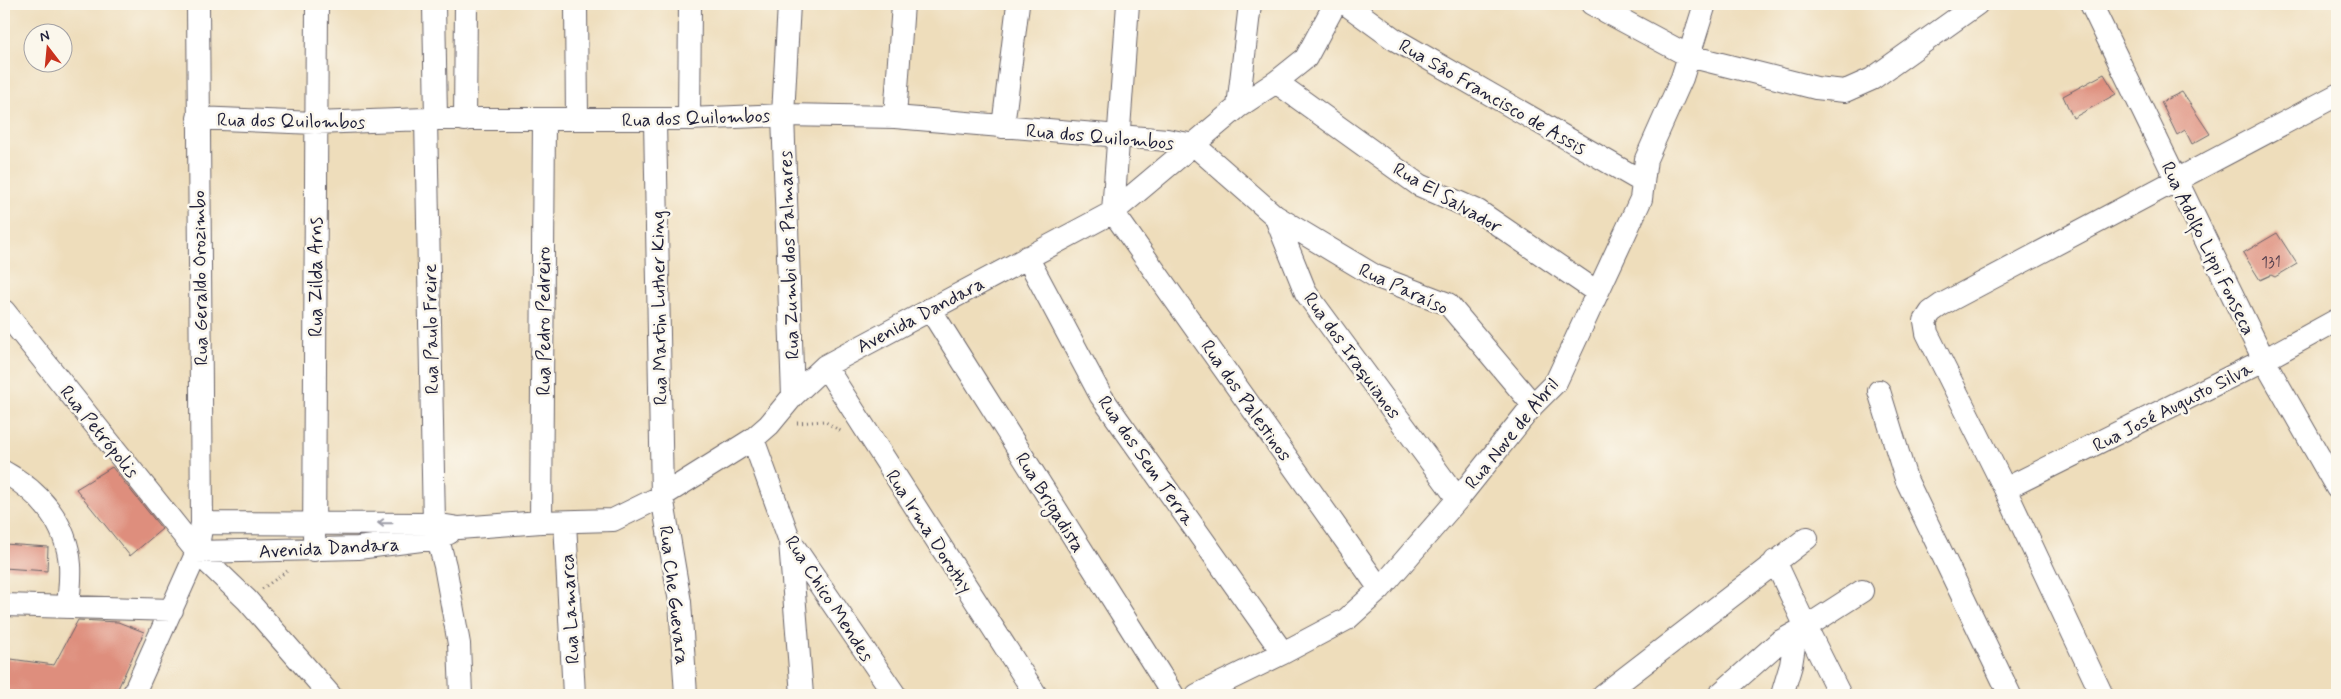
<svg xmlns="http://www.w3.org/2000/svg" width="2341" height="699" font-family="Mynerve,sans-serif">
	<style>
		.building { fill: #de8e7d }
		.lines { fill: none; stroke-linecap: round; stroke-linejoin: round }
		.minor-casing { stroke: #696368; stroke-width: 24 }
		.path { stroke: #696368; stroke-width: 3; stroke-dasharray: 1 4; stroke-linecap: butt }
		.minor { stroke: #fff; stroke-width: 22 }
		.oneway { stroke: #9c9ca7 }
		.labels { text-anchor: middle; stroke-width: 5; stroke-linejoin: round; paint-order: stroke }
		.number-label { font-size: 16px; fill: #513d4c }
		.street-label { font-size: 19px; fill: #22223b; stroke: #fbf7ec }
	</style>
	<rect width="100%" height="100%" fill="#fbf7ec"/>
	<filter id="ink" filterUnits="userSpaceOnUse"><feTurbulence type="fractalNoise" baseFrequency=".02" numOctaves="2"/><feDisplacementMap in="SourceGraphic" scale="10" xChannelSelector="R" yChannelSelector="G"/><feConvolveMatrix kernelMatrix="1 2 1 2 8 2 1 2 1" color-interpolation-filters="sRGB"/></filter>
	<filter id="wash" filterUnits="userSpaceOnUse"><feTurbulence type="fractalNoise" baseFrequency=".0096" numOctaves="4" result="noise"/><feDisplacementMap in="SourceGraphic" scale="20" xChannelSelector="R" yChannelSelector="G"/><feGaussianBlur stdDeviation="1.12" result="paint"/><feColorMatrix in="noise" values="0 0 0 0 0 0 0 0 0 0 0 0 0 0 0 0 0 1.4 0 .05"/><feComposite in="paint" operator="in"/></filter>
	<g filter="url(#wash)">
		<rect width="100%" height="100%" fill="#edb"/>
		<g id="blocks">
			<path class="building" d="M 2104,74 L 2116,94 L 2073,118 L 2063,96 Z
				M 2182,92 L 2210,134 L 2192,144 L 2185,130 L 2177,135 L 2161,102 Z
				M 2277,233 L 2297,264 L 2275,277 L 2271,275 L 2260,280 L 2243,253 Z
				M 112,467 L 162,529 L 130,556 L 76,489 Z
				M 4,544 L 48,547 L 47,571 L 4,568 Z
				M 78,620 L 118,622 L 144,632 L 115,695 L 4,695 L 4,658 L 54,665 Z"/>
		</g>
	</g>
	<g filter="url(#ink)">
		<use href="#blocks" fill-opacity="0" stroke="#696368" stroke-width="1"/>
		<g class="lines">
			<defs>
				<path id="minor" d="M 434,4 L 436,119
					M 576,4 L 577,119
					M 789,4 L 783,115 L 793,396
					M 1128,4 L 1113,212 L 1380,589
					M 1346,4 L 1394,39 L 1643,182
					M 1592,4 L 1689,56 L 1816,88 L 1845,91 L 1872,79 L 1977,4
					M 2091,4 L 2264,360 L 2337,488
					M 1276,82 L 1419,185 L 1478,211 L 1597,292
					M 1238,107 L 1250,4
					M 895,117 L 903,4
					M 198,118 L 315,123 L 426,119 L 689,119 L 783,115 L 895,117 L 1167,140 L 1194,145 L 1275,216 L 1306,293 L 1458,499
					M 426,119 L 434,524 L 445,566 L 459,644 L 461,695
					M 689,119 L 690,4
					M 465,120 L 466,4
					M 655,120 L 662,496 L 680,602 L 686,695
					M 1003,127 L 1018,4
					M 1275,216 L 1375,276 L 1448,304 L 1533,405
					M 1027,257 L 1101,396 L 1283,653
					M 930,309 L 1173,695
					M 4,311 L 197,552 L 247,600 L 330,695
					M 825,366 L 1036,695
					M 1879,391 L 1906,479 L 2010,695
					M 753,439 L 790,541 L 895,695
					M 4,472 C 39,491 67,523 70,565 C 71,578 69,593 68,607
					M 2005,489 L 2264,360 L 2337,320
					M 541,522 L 544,120
					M 565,522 L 574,695
					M 202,523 L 434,524 L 459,528 L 541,522 L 613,520 L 662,496 L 753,439 L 769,425 L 793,396 L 825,366 L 1113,212 L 1238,107 L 1276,82 L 1306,58 L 1335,4
					M 790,542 L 802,695
					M 314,550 L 317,4
					M 197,552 L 358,548 L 437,538 L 449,533
					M 1775,561 L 1806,627 L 1862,591
					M 4,605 L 172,610
					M 133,695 L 197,552 L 202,523 L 198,4
					M 1197,695 L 1283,653 L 1347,619 L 1380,589 L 1458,499 L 1533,405 L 1556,382 L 1641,199 L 1646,159 L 1682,78 L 1705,4
					M 1603,695 L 1807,538
					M 1719,695 L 1779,642 L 1806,627 L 1840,695
					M 1782,695 L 1791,665 L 1796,633
					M 2102,695 L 2005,489 L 1927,333 L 1925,321 L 1931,312 L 1941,305 L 2337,95"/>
			</defs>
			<use href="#minor" class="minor-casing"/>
			<path class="path" d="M 797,423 L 824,421 L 842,432
				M 262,589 L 287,571"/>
			<use href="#minor" class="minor"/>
		</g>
		<defs><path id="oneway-shaft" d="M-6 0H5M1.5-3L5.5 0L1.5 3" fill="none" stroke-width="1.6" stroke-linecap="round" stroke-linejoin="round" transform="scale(1.25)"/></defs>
		<use class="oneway" href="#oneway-shaft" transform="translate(385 523) rotate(-179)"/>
	</g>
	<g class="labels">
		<g class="number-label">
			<text x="2271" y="267">131</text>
		</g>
		<g class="street-label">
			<text transform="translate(1493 96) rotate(30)" y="7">Rua Sâo Francisco de Assis</text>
			<text transform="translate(696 117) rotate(-2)" y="7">Rua dos Quilombos</text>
			<text transform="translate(291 120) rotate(1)" y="7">Rua dos Quilombos</text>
			<text transform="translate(1100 136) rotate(5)" y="7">Rua dos Quilombos</text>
			<text transform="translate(1448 197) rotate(30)" y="7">Rua El Salvador</text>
			<text transform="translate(2209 248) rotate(64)" y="7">Rua Adolfo Lippi Fonseca</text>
			<text transform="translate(788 255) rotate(-92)" y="7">Rua Zumbi dos Palmares</text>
			<text transform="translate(315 277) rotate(-90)" y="7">Rua Zilda Arns</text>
			<text transform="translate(199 278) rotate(-91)" y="7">Rua Geraldo Orozimbo</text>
			<text transform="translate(1404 288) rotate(25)" y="7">Rua Paraíso</text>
			<text transform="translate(658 308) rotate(-91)" y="7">Rua Martin Luther King</text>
			<text transform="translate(920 314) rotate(-28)" y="7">Avenida Dandara</text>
			<text transform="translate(543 321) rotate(-90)" y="7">Rua Pedro Pedreiro</text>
			<text transform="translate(430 329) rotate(-91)" y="7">Rua Paulo Freire</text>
			<text transform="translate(1353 355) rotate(54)" y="7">Rua dos Iraquianos</text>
			<text transform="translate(1247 400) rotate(55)" y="7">Rua dos Palestinos</text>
			<text transform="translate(2172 406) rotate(-27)" y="7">Rua José Augusto Silva</text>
			<text transform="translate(100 431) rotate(51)" y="7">Rua Petrópolis</text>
			<text transform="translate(1511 433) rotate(-51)" y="7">Rua Nove de Abril</text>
			<text transform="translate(1147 460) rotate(55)" y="7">Rua dos Sem Terra</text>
			<text transform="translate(1051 502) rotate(58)" y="7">Rua Brigadista</text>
			<text transform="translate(930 531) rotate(57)" y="7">Rua Irma Dorothy</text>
			<text transform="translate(329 547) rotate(-3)" y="7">Avenida Dandara</text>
			<text transform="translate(675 595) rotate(83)" y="7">Rua Che Guevara</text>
			<text transform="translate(830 598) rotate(57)" y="7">Rua Chico Mendes</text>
			<text transform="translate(569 609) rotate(-93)" y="7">Rua Lamarca</text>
		</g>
	</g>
	<rect width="2341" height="699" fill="none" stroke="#fbf7ec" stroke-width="20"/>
	<g transform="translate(48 48) rotate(344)"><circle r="24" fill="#fbf7ec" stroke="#a4a2a5"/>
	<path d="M0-4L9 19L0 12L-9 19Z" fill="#c8321e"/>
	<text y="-8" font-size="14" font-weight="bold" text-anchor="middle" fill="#22223b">N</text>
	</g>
</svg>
